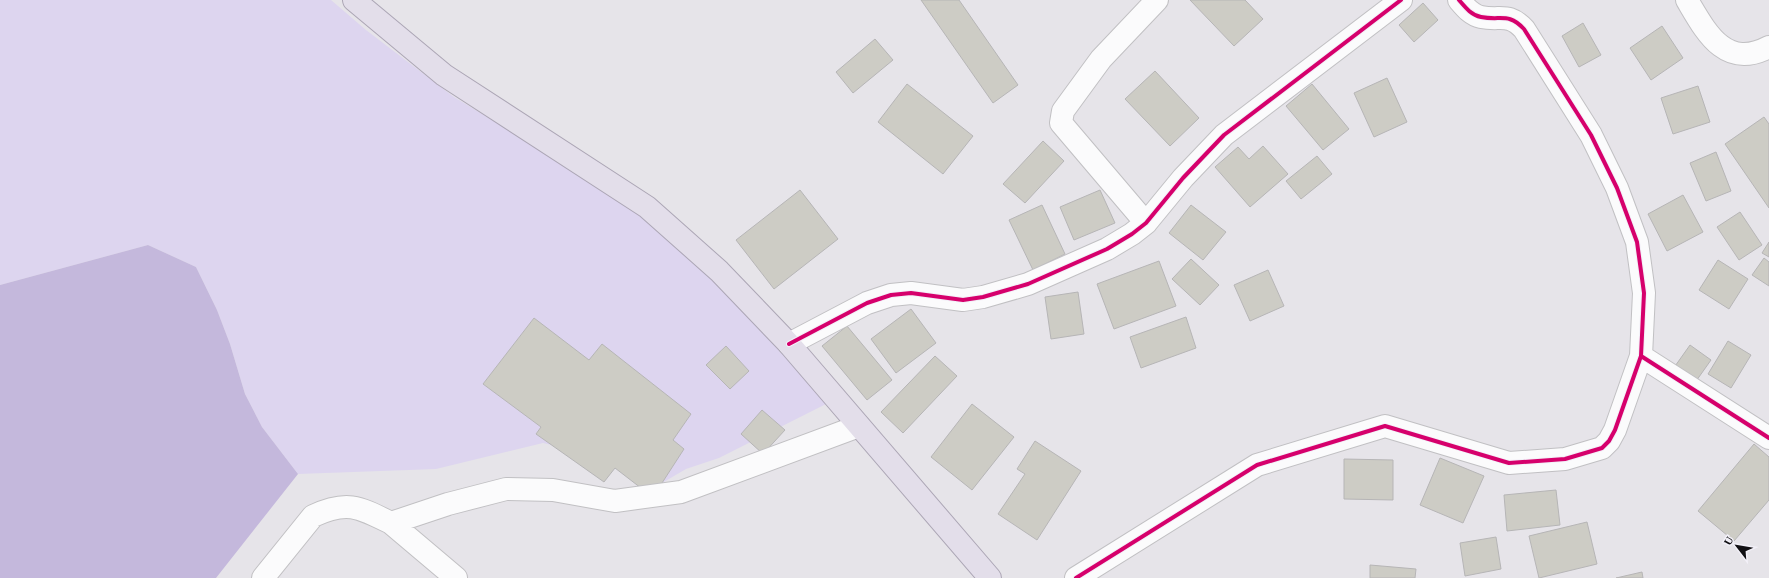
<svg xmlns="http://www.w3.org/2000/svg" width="1769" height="578" font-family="Georgia,serif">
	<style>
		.green { fill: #ddd5ef }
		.water { fill: #c4b8dc }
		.building { fill: #cdccc5; stroke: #b6b5b6 }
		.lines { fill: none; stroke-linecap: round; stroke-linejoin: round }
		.minor-casing { stroke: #c1c0c3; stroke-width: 24 }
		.highway-casing { stroke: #aca6b5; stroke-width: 24 }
		.minor { stroke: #fbfbfc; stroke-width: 22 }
		.highway { stroke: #e3deea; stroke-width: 22 }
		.cycleway-casing { stroke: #f2f0f8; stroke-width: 6 }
		.cycleway { stroke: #d6006c; stroke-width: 4 }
	</style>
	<rect width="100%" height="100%" fill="#e6e4e9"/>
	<path class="green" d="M 0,0 L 331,0 L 366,30 L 454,97 L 605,188 L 715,272 L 832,401 L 719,458 L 686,469 L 662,483 L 684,449 L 673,440 L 691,414 L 602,344 L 589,360 L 534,318 L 483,384 L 541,427 L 536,433 L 556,446 L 543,443 L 436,469 L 298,474 L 262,427 L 245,394 L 230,344 L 217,310 L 196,267 L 148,245 L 0,285 Z"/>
	<path class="water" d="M 148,245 L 196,267 L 217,310 L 230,344 L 245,394 L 262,427 L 298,474 L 216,578 L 0,578 L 0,285 Z"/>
	<path class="building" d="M 921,0 L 959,0 L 1018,85 L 993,103 Z
		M 1190,0 L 1245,0 L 1263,19 L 1234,46 Z
		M 1423,3 L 1438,20 L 1414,42 L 1399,25 Z
		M 1583,23 L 1601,55 L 1579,67 L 1562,36 Z
		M 1662,26 L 1683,58 L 1651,80 L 1630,48 Z
		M 875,39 L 893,60 L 853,93 L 836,72 Z
		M 1155,71 L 1199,118 L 1170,146 L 1125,99 Z
		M 1387,78 L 1407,122 L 1374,137 L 1354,93 Z
		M 907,84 L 973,136 L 943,174 L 878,122 Z
		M 1312,84 L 1349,129 L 1323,150 L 1286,106 Z
		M 1698,86 L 1710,122 L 1673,134 L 1661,98 Z
		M 1764,117 L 1769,124 L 1769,208 L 1725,144 Z
		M 1043,141 L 1064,161 L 1025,203 L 1003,184 Z
		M 1263,146 L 1288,174 L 1250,207 L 1215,167 L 1238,147 L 1249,159 Z
		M 1716,152 L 1731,191 L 1706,201 L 1690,163 Z
		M 1317,156 L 1332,174 L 1301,199 L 1286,181 Z
		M 800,190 L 838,239 L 774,289 L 736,240 Z
		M 1100,190 L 1115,223 L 1074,240 L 1060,207 Z
		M 1683,195 L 1703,232 L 1667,251 L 1648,214 Z
		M 1042,205 L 1065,254 L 1033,270 L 1009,220 Z
		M 1191,205 L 1226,232 L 1203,260 L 1169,233 Z
		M 1740,212 L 1762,245 L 1739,260 L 1717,227 Z
		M 1769,242 L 1769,257 L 1762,253 Z
		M 1764,258 L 1769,262 L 1769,286 L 1752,275 Z
		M 1191,259 L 1219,285 L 1200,305 L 1172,279 Z
		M 1718,260 L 1748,279 L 1729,309 L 1699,290 Z
		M 1159,261 L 1176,306 L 1114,329 L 1097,284 Z
		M 1268,270 L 1284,306 L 1250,321 L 1234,285 Z
		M 1078,292 L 1084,334 L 1051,339 L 1045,297 Z
		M 911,309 L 936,343 L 896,373 L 871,339 Z
		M 1186,317 L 1196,348 L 1141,368 L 1130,337 Z
		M 534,318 L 589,360 L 602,344 L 691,414 L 673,440 L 684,449 L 662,483 L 650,495 L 615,468 L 604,482 L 536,434 L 541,427 L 483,384 Z
		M 847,326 L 892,380 L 867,400 L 822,346 Z
		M 1728,341 L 1751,355 L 1731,388 L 1708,374 Z
		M 1690,345 L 1711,360 L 1694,384 L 1673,369 Z
		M 726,346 L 749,371 L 730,389 L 706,365 Z
		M 935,356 L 957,376 L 903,433 L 881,412 Z
		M 972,404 L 1014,437 L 972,490 L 931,457 Z
		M 762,410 L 785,430 L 763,454 L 741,434 Z
		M 1035,441 L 1081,471 L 1037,540 L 998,514 L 1025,474 L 1017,469 Z
		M 1754,444 L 1769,457 L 1769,500 L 1734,541 L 1698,511 Z
		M 1440,458 L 1484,476 L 1463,523 L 1420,505 Z
		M 1344,459 L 1393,460 L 1393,500 L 1344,499 Z
		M 1556,490 L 1560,525 L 1507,531 L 1504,495 Z
		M 1587,522 L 1597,564 L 1539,578 L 1529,536 Z
		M 1496,537 L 1501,569 L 1465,576 L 1460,543 Z
		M 1370,565 L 1416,569 L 1415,578 L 1370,578 Z
		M 1642,572 L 1643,578 L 1616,578 Z"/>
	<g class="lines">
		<defs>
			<path id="minor" d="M 1459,0 C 1465,7 1471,15 1481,17 C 1501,21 1508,12 1524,29 L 1591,135 L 1617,188 L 1637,242 L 1644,293 L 1641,356
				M 1687,0 C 1706,32 1725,70 1769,47
				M 1146,223 L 1061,123 L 1063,111 L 1101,59 L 1157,0
				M 789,344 L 867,303 L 891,295 L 911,293 L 963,300 L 983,297 L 1028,284 L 1107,249 L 1132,234 L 1146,223 L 1183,178 L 1224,135 L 1401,0
				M 263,578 L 313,516 C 347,500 359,507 391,523
				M 456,578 L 391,523 L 448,504 L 506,489 L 553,490 L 615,501 L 681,492 L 859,426
				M 1076,578 L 1257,465 L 1385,426 L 1509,463 L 1565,459 L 1602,448 L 1609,441 L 1615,430 L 1641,356 L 1769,438"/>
			<path id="highway" d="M 354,0 L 444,75 L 647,207 L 719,271 L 789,344 L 990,578"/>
		</defs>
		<use href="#minor" class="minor-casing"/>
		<use href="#highway" class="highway-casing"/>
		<use href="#minor" class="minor"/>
		<use href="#highway" class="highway"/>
		<defs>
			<path id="cycleway" d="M 1459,0 C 1465,7 1471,15 1481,17 C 1501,21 1508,12 1524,29 L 1591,135 L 1617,188 L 1637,242 L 1644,293 L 1641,356
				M 789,344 L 867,303 L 891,295 L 911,293 L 963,300 L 983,297 L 1028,284 L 1107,249 L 1132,234 L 1146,223 L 1183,178 L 1224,135 L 1401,0
				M 1076,578 L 1257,465 L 1385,426 L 1509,463 L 1565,459 L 1602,448 L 1609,441 L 1615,430 L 1641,356 L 1769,438"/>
		</defs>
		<use href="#cycleway" class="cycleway-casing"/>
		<use href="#cycleway" class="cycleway"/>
	</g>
	<g transform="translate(1737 546) rotate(301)" stroke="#f2f0f8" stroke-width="3" paint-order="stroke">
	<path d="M0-3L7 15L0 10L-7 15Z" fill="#111013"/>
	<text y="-6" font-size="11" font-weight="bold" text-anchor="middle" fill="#111013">U</text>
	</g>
</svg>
